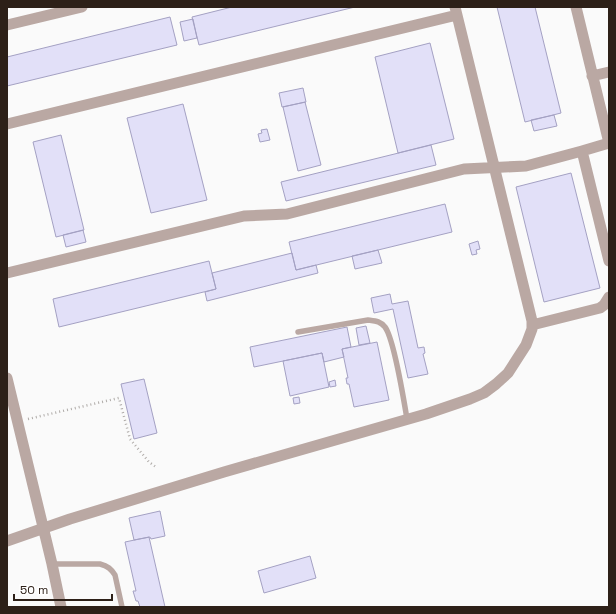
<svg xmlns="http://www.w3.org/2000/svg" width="616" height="614" font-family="'Space Grotesk',sans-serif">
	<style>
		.building { fill: #e2e0f8; stroke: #a4a1c3 }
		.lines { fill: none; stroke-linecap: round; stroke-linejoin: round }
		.path { stroke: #afaba8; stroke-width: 2.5; stroke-dasharray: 1 3; stroke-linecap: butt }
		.service { stroke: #baa8a3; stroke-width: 5.5 }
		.minor { stroke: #baa8a3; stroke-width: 11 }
	</style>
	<rect width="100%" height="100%" fill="#fafafa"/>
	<path class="building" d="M 232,7 L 355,7 L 199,45 L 192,17 Z
		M 497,7 L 535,7 L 561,113 L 525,122 Z
		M 170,17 L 177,45 L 7,86 L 7,57 Z
		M 193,19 L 197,38 L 184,41 L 180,22 Z
		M 430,43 L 454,139 L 398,153 L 375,57 Z
		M 303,88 L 306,102 L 282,107 L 279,93 Z
		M 305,102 L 321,165 L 298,171 L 283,107 Z
		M 183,104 L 207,200 L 151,213 L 127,118 Z
		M 554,115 L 557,126 L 534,131 L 531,120 Z
		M 267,129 L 270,140 L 260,142 L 258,134 L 262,133 L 261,130 Z
		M 61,135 L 84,230 L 56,237 L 33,142 Z
		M 431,145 L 436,165 L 286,201 L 281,182 Z
		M 571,173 L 600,288 L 544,302 L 516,187 Z
		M 445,204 L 452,232 L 296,270 L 289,242 Z
		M 83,230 L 86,242 L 66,247 L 63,235 Z
		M 478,241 L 480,249 L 476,250 L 477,254 L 472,255 L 469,244 Z
		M 378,250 L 382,263 L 355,269 L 352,256 Z
		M 292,253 L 296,270 L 316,265 L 318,273 L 207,301 L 205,292 L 216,289 L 212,273 Z
		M 209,261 L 216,289 L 59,327 L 53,299 Z
		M 390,294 L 392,304 L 408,301 L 418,348 L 424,347 L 425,353 L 423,354 L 428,374 L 408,378 L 393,309 L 374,313 L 371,298 Z
		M 366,326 L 370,343 L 359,345 L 356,328 Z
		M 347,327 L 351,347 L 342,349 L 344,357 L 324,362 L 322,353 L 254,367 L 250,347 Z
		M 377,342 L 389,400 L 354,407 L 349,384 L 347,384 L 346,378 L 348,378 L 342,349 Z
		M 322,353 L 329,387 L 290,396 L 283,361 Z
		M 144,379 L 157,433 L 134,439 L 121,384 Z
		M 335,380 L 336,386 L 330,387 L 329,382 Z
		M 299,397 L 300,403 L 294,404 L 293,398 Z
		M 160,511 L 165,536 L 151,539 L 150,537 L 134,540 L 129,518 Z
		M 149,537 L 165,607 L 140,607 L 138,601 L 136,601 L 133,591 L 136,591 L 125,542 Z
		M 310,556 L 316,578 L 264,593 L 258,571 Z"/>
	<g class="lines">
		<path class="path" d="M 28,419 L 119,398 L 130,439 L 149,462 L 156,467"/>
		<path class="service" d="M 298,332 L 368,320 C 376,321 380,321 385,327 C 394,339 404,401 407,419
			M 52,564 L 100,564 C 108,566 111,569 115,575 L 122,607"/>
		<path class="minor" d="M 576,7 L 609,143
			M 7,25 L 82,7
			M 592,76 L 609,72
			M 7,124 L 457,15
			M 582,151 L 609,143
			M 7,273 L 244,216 L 287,214 L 464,169 L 526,166 L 582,151 L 609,261
			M 532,325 L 600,308 L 604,305 L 609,297
			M 7,378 L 52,564 L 61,607
			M 7,541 L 70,519 L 224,472 L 426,414 L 470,399 L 484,393 L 496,384 L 508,373 L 526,345 L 532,329 L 532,321 L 455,7"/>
	</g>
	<rect width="616" height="614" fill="none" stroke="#2d2018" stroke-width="16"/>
	<path d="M14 594v6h98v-6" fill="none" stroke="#2d2018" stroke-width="2"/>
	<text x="20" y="594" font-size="12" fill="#2d2018" stroke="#ffffff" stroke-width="3" paint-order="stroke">50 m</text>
</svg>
